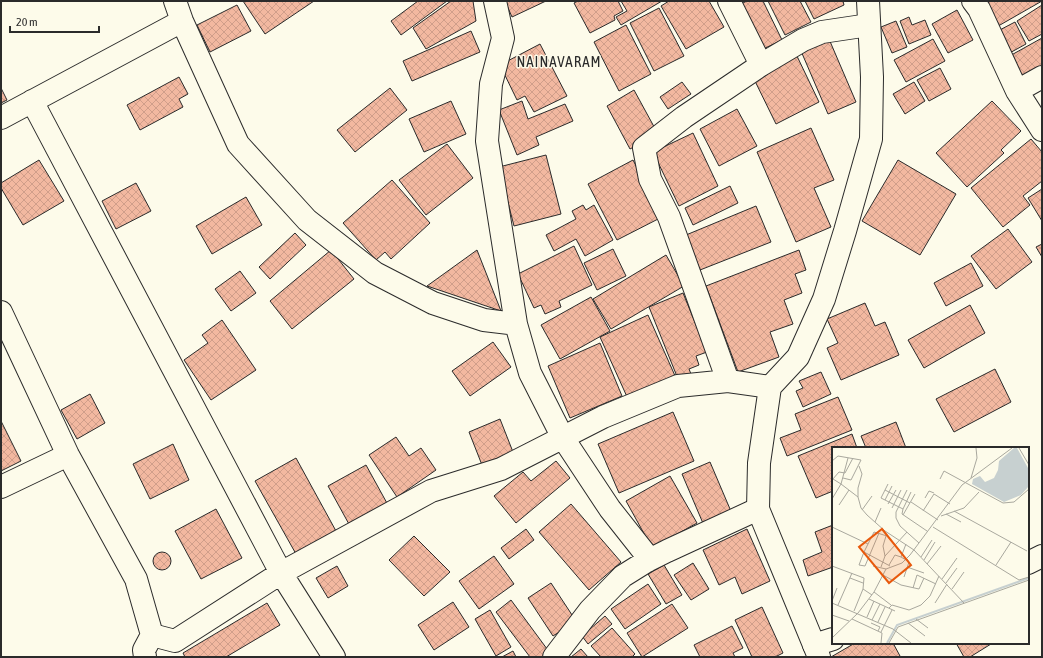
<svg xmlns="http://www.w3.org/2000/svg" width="1043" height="658" font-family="'Asap Condensed',sans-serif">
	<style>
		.building { fill: url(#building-cross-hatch); stroke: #2b2b2b }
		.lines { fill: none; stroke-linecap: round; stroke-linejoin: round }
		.minor-casing { stroke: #2b2b2b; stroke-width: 24 }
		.major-casing { stroke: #2b2b2b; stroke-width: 24 }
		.minor { stroke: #fdfbea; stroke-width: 22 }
		.major { stroke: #fdfbea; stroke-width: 22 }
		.labels { text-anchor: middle; stroke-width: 3; stroke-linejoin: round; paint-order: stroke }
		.quarter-label { font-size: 15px; letter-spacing: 1px; fill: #2b2b2b; stroke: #fdfbea }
		.inset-river { fill: none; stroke: #c7d0d0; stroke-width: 2 }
		.inset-road { fill: none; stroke: #a9a89e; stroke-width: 1 }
		.view { fill: #e8590c; fill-opacity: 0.15; stroke: #e8590c; stroke-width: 2 }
		.inset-edge { fill: none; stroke: #2b2b2b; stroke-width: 2 }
	</style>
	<defs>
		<pattern id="building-cross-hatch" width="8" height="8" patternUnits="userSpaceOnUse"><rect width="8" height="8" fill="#f2b8a0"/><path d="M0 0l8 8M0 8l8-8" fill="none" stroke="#d09e8a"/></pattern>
	</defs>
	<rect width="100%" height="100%" fill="#fdfbea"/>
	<path class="building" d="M 243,1 L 314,1 L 265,34 Z
		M 418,1 L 447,1 L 401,35 L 391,21 Z
		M 451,1 L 473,1 L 476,21 L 426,49 L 413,28 Z
		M 505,1 L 546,1 L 512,17 Z
		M 578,1 L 618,1 L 623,11 L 614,16 L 615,20 L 590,33 L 574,3 Z
		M 621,1 L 662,1 L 621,25 L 616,17 L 627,11 Z
		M 669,1 L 709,1 L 724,27 L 686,49 L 661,6 Z
		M 747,1 L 763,1 L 782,40 L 759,51 L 737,6 Z
		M 768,1 L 800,1 L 811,22 L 785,35 Z
		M 805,1 L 843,1 L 844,5 L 814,19 Z
		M 978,1 L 1042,1 L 993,29 Z
		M 237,5 L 251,31 L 210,52 L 197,25 Z
		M 1042,5 L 1042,34 L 1029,41 L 1017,21 Z
		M 659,8 L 684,56 L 654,71 L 630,23 Z
		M 957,10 L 973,40 L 948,53 L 932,24 Z
		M 909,17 L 912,25 L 925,20 L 931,35 L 909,44 L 900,21 Z
		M 896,21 L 907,47 L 892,53 L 881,27 Z
		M 1015,22 L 1026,44 L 1006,55 L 994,33 Z
		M 626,25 L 651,74 L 619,91 L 594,42 Z
		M 471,31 L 480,52 L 412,81 L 403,61 Z
		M 1042,38 L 1042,72 L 1021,84 L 1006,58 Z
		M 829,39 L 856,102 L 828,114 L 801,51 Z
		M 933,39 L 945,61 L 906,82 L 894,60 Z
		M 540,44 L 567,96 L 534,112 L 525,96 L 517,100 L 500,65 Z
		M 796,54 L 819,102 L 776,124 L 752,75 Z
		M 940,68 L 951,89 L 929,101 L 917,80 Z
		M 179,77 L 188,94 L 179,99 L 183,107 L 140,130 L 127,105 Z
		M 682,82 L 691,94 L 668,109 L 660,97 Z
		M 914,82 L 925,101 L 905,114 L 893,94 Z
		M 1,88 L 7,100 L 1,103 Z
		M 390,88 L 407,110 L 355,152 L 337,130 Z
		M 634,90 L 658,134 L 630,149 L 607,106 Z
		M 451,101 L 466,134 L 424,152 L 409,119 Z
		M 522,101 L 528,119 L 565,104 L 573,121 L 536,137 L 539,145 L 517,155 L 499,110 Z
		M 992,101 L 1021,131 L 1001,150 L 1004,153 L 967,187 L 936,153 Z
		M 737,109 L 757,146 L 719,166 L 700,129 Z
		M 811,128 L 834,180 L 814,188 L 831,227 L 796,242 L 757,152 Z
		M 693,133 L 718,186 L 679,206 L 653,152 Z
		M 1031,139 L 1042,152 L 1042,181 L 1023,196 L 1030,205 L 1003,227 L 971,188 Z
		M 447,144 L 473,178 L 426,215 L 399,180 Z
		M 546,155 L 561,214 L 514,226 L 499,167 Z
		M 39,160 L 64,201 L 23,225 L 1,188 L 1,183 Z
		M 633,160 L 662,217 L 617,240 L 588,184 Z
		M 898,160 L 956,194 L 920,255 L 862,221 Z
		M 392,180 L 430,223 L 391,259 L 385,252 L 376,260 L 343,223 Z
		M 136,183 L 151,211 L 116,229 L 102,201 Z
		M 730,186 L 738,203 L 693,225 L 685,208 Z
		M 1042,189 L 1042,221 L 1028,198 Z
		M 246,197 L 262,225 L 212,254 L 196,226 Z
		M 583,205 L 586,210 L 594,205 L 613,240 L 585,256 L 576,239 L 554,251 L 546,235 L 576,219 L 572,211 Z
		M 756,206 L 771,242 L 700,270 L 686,235 Z
		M 1008,229 L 1032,262 L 996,289 L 971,256 Z
		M 295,233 L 306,245 L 270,279 L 259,267 Z
		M 1042,244 L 1042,257 L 1036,247 Z
		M 574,246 L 592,285 L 559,301 L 561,307 L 545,314 L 541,305 L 534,308 L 518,274 Z
		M 613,249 L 626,276 L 597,290 L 584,263 Z
		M 331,250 L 354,279 L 292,329 L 270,301 Z
		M 477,250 L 501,311 L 427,286 Z
		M 799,250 L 806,270 L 795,274 L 802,293 L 784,300 L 793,324 L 770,332 L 779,357 L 738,372 L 706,286 Z
		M 666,255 L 684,286 L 611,329 L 593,299 Z
		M 971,263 L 983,286 L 946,306 L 934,283 Z
		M 240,271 L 256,293 L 231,311 L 215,289 Z
		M 683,293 L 707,352 L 696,356 L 699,365 L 689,369 L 691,374 L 678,379 L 649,307 Z
		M 591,297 L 610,331 L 560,359 L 541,325 Z
		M 865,303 L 875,326 L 885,322 L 899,355 L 841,380 L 827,348 L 838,343 L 827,319 Z
		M 970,305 L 985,333 L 924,368 L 908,340 Z
		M 648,315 L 676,378 L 628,399 L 600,337 Z
		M 222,320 L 256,370 L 211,400 L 184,360 L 208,343 L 202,335 Z
		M 493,342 L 511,367 L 470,396 L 452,371 Z
		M 600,343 L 622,396 L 570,418 L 548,366 Z
		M 995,369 L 1011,402 L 954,432 L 936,399 Z
		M 821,372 L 831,394 L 803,407 L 796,391 L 803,388 L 799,381 Z
		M 90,394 L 105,423 L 77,439 L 61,410 Z
		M 838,397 L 852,430 L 787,456 L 780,438 L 801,430 L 795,414 Z
		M 673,412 L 694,461 L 619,493 L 598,444 Z
		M 500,419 L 513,452 L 482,465 L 469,432 Z
		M 1,421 L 21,461 L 1,471 Z
		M 896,422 L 906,448 L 866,448 L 861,436 Z
		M 852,434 L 857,448 L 833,448 L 833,491 L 816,498 L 798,456 Z
		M 396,437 L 409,456 L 421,448 L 436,470 L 397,497 L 369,455 Z
		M 173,444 L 189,480 L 150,499 L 133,464 Z
		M 296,458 L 336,531 L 296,554 L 255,481 Z
		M 556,461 L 570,478 L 516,523 L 494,496 L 523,472 L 531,481 Z
		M 710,462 L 733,516 L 705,528 L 682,474 Z
		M 366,465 L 388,505 L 350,526 L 328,486 Z
		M 670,476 L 697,523 L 652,548 L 626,501 Z
		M 571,504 L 621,562 L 589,590 L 539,532 Z
		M 216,509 L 242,558 L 201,579 L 175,531 Z
		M 833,525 L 833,567 L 808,576 L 803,560 L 822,552 L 815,532 Z
		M 526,529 L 534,540 L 509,559 L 501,548 Z
		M 747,529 L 770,581 L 742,594 L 735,577 L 719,585 L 703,550 Z
		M 414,536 L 450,572 L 424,596 L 389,560 Z
		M153 561a9 9 0 1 1 18 0a9 9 0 1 1-18 0Z
		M 494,556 L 514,584 L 479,609 L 459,581 Z
		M 693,563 L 709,589 L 691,600 L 674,575 Z
		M 664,565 L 682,595 L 666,604 L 648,574 Z
		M 337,566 L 348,586 L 328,598 L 316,578 Z
		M 551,583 L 576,621 L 553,636 L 528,598 Z
		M 648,584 L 661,604 L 625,629 L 611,609 Z
		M 511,600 L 550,653 L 545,657 L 530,657 L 496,612 Z
		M 453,602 L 469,627 L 434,650 L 418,625 Z
		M 267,603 L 280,625 L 226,657 L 185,657 L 183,653 Z
		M 672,604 L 688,628 L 642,657 L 627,633 Z
		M 762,607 L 783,653 L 775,657 L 752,657 L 735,620 Z
		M 490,610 L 511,647 L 496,656 L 475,619 Z
		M 605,616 L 612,624 L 588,644 L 582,636 Z
		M 732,626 L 743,648 L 733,653 L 735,657 L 700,657 L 694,645 Z
		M 612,628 L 635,654 L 632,657 L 601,657 L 591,646 Z
		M 855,643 L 893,643 L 900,656 L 897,657 L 831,657 Z
		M 956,643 L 991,643 L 991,644 L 970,657 L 964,657 Z
		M 581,649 L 588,657 L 571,657 Z
		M 513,651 L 516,657 L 502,657 Z"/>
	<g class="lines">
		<defs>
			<path id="minor" d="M 175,1 L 182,21 L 238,144 L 307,220 L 375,273 L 433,303 L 484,320 L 516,324
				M 495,1 L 503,38 L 491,84 L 487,141 L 516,324 L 530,373 L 563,438 L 610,509 L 644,552 L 647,561
				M 729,1 L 761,65 L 803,40 L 822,32 L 869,25
				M 973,1 L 979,9 L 1017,91 L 1042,130
				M 1017,91 L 1042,77
				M 32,101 L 281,573 L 334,657
				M 1,118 L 182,21
				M 1,312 L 68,455 L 136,579 L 152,635 L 175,641 L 281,573 L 431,491 L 501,469 L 603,417 L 678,386 L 728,381 L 770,387
				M 728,381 L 669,217 L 650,179 L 644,148 L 684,117 L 761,65
				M 1,487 L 68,455
				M 1028,563 L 1042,556
				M 814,645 L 833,639
				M 145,657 L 144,650 L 152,635
				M 554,657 L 590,610 L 623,576 L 647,561 L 667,551 L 758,509"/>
			<path id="major" d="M 819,657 L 758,509 L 759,463 L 770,387 L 798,357 L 824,299 L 845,231 L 871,139 L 872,77 L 868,1"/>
		</defs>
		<use href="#minor" class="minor-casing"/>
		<use href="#major" class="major-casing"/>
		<use href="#minor" class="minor"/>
		<use href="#major" class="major"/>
	</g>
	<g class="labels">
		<g class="quarter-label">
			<text x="559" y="67">NAINAVARAM</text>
		</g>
	</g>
	<g transform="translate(832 447)">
		<rect width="197" height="197" fill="#fdfbea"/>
		<path d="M 182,1 L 185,1 L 196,21 L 197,39 L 189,48 L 172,55 L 140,37 L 141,32 L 148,29 L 153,35 L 162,31 L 166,23 L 167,14 Z" fill="#c7d0d0"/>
		<path class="inset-river" d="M 55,196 L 65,178 L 197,131"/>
		<path class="inset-road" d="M 187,1 L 197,18M 16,11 L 9,37 L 26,50 L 29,61 L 35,68 L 53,84 L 82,103 L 132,156M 0,14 L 6,9 L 29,13 L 19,33 L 11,31M 139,31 L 145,11 L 144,1M 108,32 L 112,24 L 171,56 L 182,55 L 197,42M 0,33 L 7,25 L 13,26 L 21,11M 56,37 L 49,51 L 71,62 L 70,67 L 95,84M 53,43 L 78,56M 75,43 L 64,65 L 64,71 L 68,79 L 87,96M 26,50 L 26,41 L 30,27 L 27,19M 93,51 L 97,44 L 102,46M 0,52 L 9,37 L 1,32M 53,53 L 60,39M 79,55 L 106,73M 56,57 L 64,43M 7,58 L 17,43M 60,61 L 69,43M 71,62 L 79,45M 30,63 L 40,49M 91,64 L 102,47 L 118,57M 122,64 L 195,104M 114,67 L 129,75M 71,68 L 83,47M 109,69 L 132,61 L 147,45M 43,75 L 49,61M 0,80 L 36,97M 101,80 L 187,133 L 197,130M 55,89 L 42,85 L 32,105 L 58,119M 32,105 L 27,118 L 33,119 L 47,86M 53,109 L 51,99 L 54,89M 89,110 L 100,93M 74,113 L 69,110 L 74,97M 92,113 L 103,95M 95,117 L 109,99M 57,118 L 63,108 L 69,110M 164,118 L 179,95M 0,119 L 32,131 L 31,142 L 40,148M 41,119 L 54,122M 49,120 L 53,109 L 75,85M 75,120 L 92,126M 51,128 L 69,138 L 87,142 L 92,131M 72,130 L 77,115 L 75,112M 18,131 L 31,136M 110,132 L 125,111M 114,136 L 125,121M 81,141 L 85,128 L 104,137M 120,142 L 132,125M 42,145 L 59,158M 37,152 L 63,164M 0,154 L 5,141M 0,156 L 61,182 L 79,196M 103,156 L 115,137M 6,158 L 20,126M 57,161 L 60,158 L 77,163 L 89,158 L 98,149 L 107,129M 22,164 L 31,142M 0,168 L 17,174M 35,170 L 42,154M 20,172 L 50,186 L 49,196M 84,172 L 96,181M 40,173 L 48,157M 46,175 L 53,160M 39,176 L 48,180 L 46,184M 76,176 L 93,189M 49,185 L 60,163M 0,191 L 26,166 L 42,145 L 54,122 L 70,116 L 78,108 L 130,38 L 180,1M 57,196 L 66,180 L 197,133"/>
		<path class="view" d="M 50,82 L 79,118 L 57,136 L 27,100 Z"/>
		<rect width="197" height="197" class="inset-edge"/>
	</g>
	<rect width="1043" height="658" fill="none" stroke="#2b2b2b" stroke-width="4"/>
	<path d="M10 26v6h89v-6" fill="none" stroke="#2b2b2b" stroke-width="2"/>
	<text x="16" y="26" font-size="12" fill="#2b2b2b" stroke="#fdfbea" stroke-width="3" paint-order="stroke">20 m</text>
</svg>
